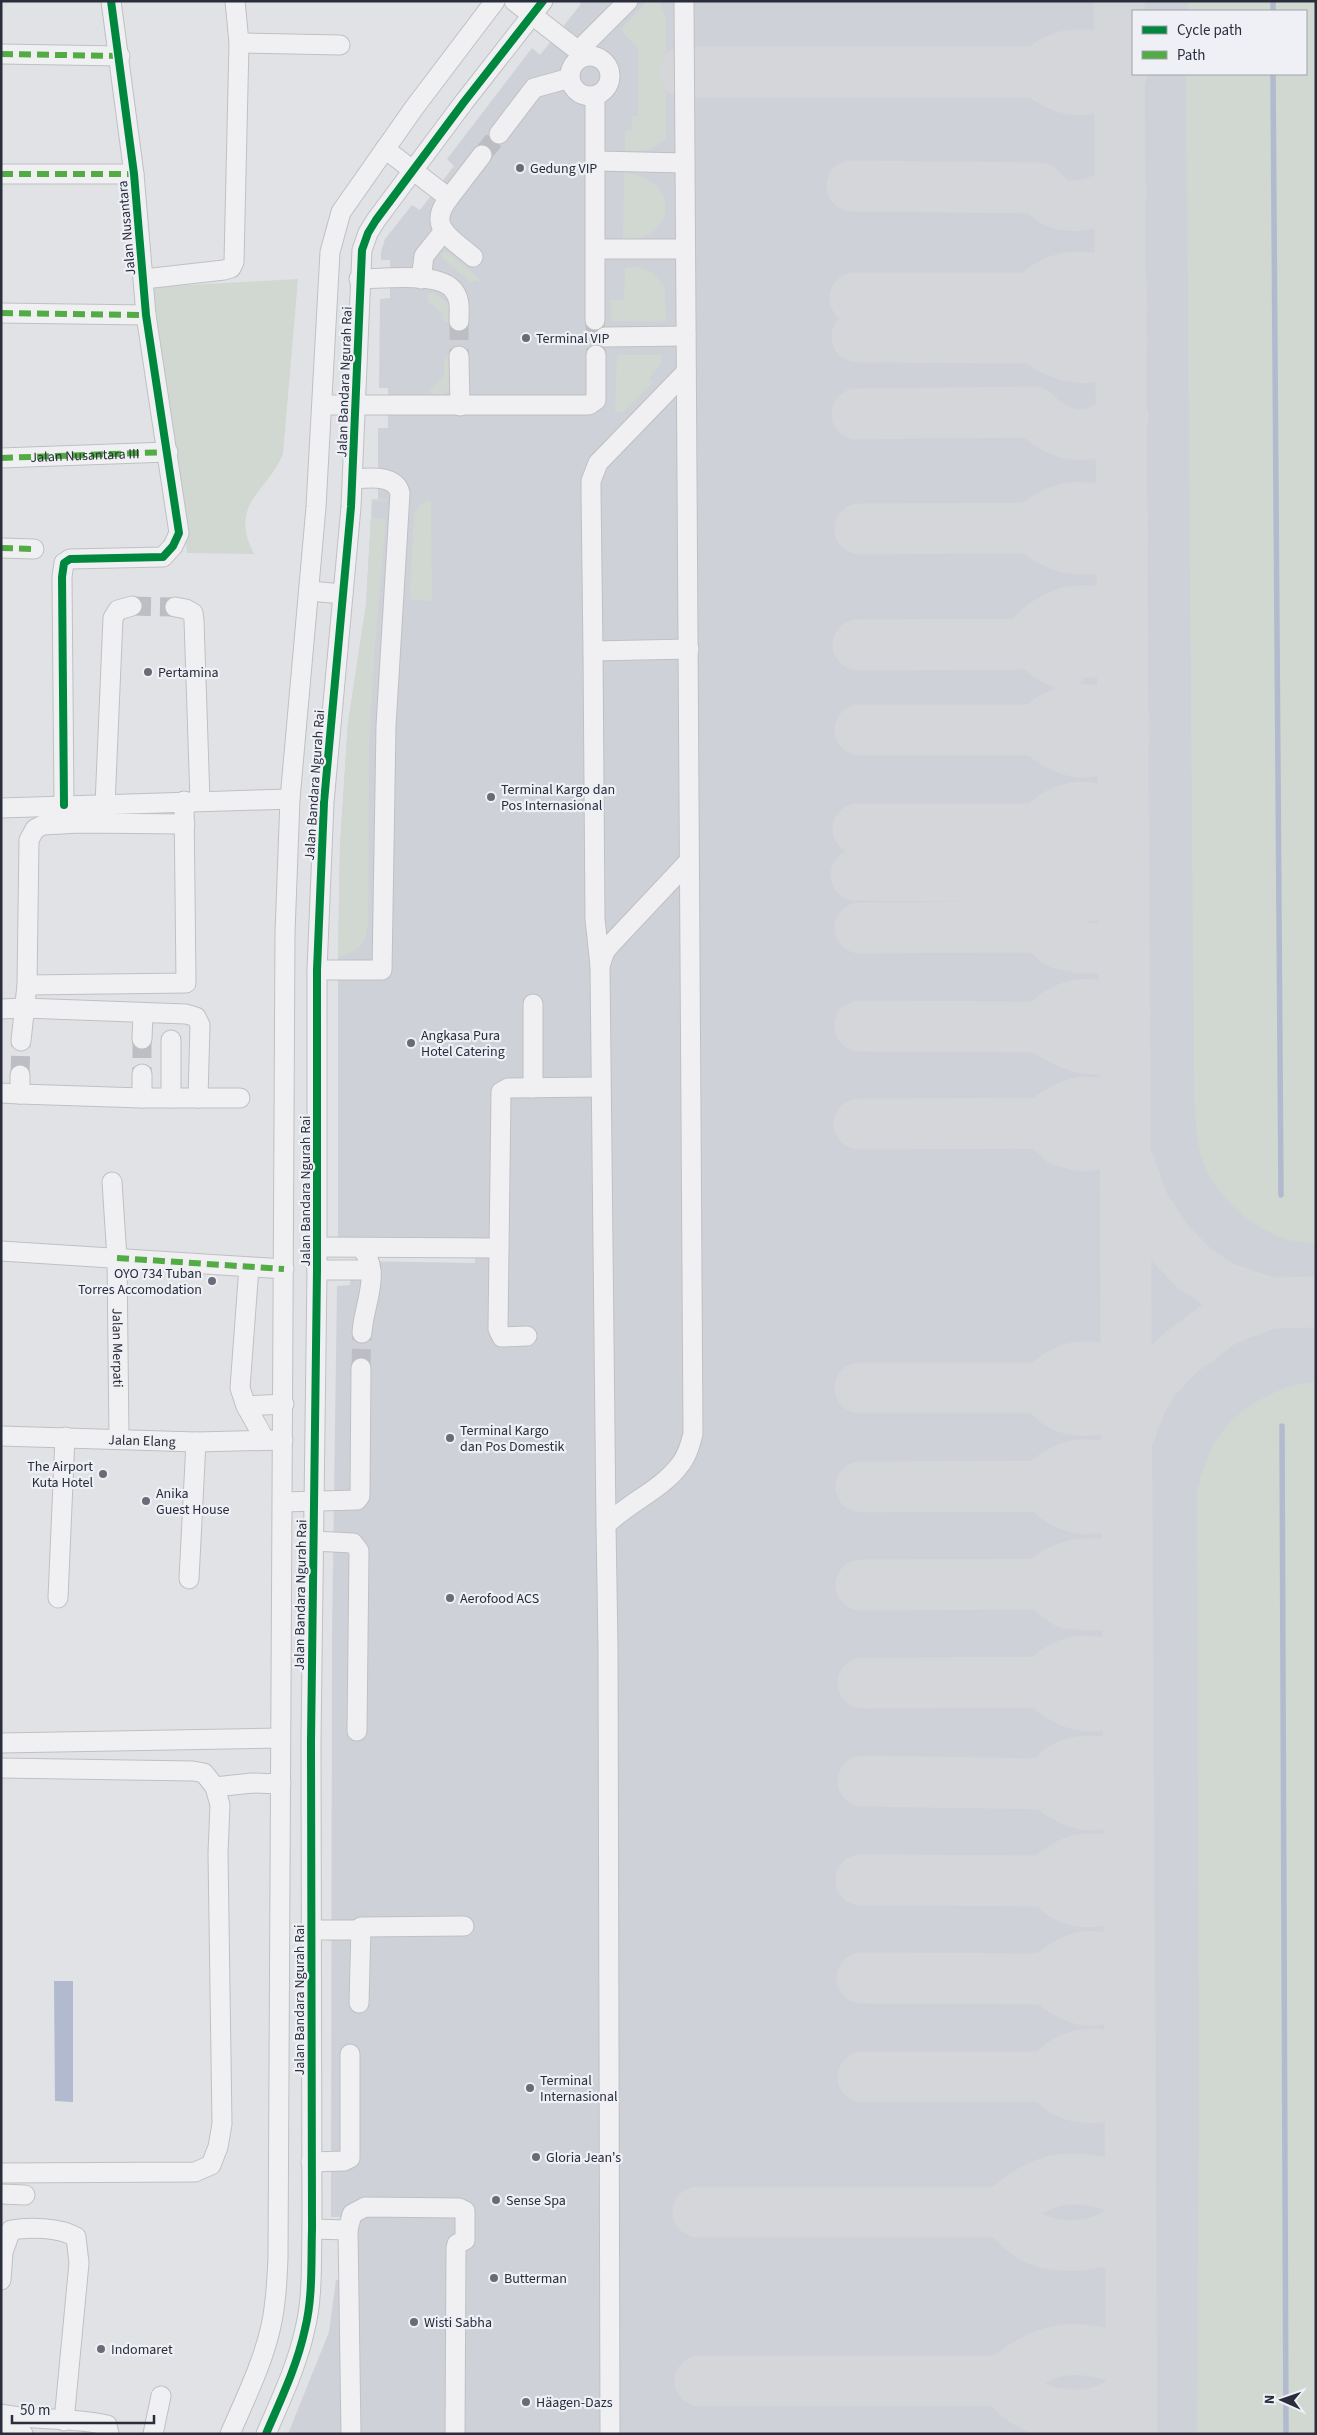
<svg xmlns="http://www.w3.org/2000/svg" width="1317" height="2435" font-family="'Source Sans 3',sans-serif">
	<style>
		.built { fill: #cfd1d8; fill-rule: evenodd }
		.green { fill: #d0d8d1 }
		.water { fill: #b1bace }
		.lines { fill: none; stroke-linecap: round; stroke-linejoin: round }
		.stream { stroke: #b1bace; stroke-width: 5.5 }
		.taxiway { stroke: #d5d6d9; stroke-width: 51 }
		.minor-tunnel { stroke: #bcbec3; stroke-width: 19; stroke-dasharray: 19 9; stroke-linecap: butt }
		.minor-casing { stroke: #bfc0c3; stroke-width: 21 }
		.minor { stroke: #f0f0f2; stroke-width: 19 }
		.quiet { stroke: #53ab46; stroke-width: 6; stroke-dasharray: 12 6; stroke-linecap: butt }
		.cycleway-casing { stroke: #eef0f5; stroke-width: 11 }
		.cycleway { stroke: #00873e; stroke-width: 8 }
		.poi-dot { fill: #696c77; stroke: #eef0f5; stroke-width: 2 }
		.labels { text-anchor: middle; stroke-width: 4.5; stroke-linejoin: round; paint-order: stroke }
		.poi-label { font-size: 14px; fill: #292d3c; stroke: #eef0f5; text-anchor: start }
		.street-label { font-size: 14px; fill: #292d3c; stroke: #eef0f5 }
	</style>
	<rect width="100%" height="100%" fill="#e1e2e5"/>
	<path class="built" d="M 578,1 L 608,1 L 610,3 L 612,1 L 1316,1 L 1316,2434 L 288,2434 L 329,2332 L 336,2280 L 342,2280 L 341,2217 L 331,2217 L 331,2181 L 332,1636 L 337,1286 L 350,1285 L 351,1261 L 475,1263 L 474,1238 L 338,1239 L 338,957 L 340,846 L 348,723 L 366,605 L 372,499 L 378,499 L 378,428 L 388,428 L 388,388 L 379,388 L 380,299 L 390,298 L 390,260 L 381,260 L 381,252 L 385,239 L 412,205 L 420,210 L 454,166 L 447,159 L 532,48 L 540,55 L 581,4 ZM 1133,11 L 1306,11 L 1306,74 L 1133,74 Z"/>
	<path class="green" d="M 647,1 L 659,1 L 666,18 L 666,139 L 649,150 L 625,152 L 625,131 L 632,130 L 632,116 L 638,116 L 638,48 L 621,30 Z
		M 1188,1 L 1316,1 L 1316,1243 C 1306,1242 1294,1242 1285,1239 C 1247,1225 1211,1193 1200,1152 C 1194,1127 1195,1101 1194,1076 L 1186,74 L 1306,74 L 1306,11 L 1187,11 Z
		M 624,173 C 680,178 680,239 623,240 Z
		M 444,252 L 448,252 L 482,281 L 473,281 L 473,285 L 443,258 L 441,254 Z
		M 638,267 L 652,272 L 665,287 L 666,322 L 611,321 L 611,300 L 624,300 L 625,268 Z
		M 298,279 L 283,454 C 267,493 228,503 254,554 L 187,553 L 153,287 Z
		M 429,293 L 434,293 L 450,305 L 452,321 L 444,322 L 442,313 L 427,300 Z
		M 617,355 L 662,355 L 660,365 L 649,378 L 653,382 L 623,412 L 615,412 Z
		M 444,357 L 453,357 L 451,389 L 443,394 L 432,394 L 430,390 L 444,376 Z
		M 372,499 L 387,499 L 387,502 L 373,501 L 372,518 L 386,519 L 374,656 L 369,755 L 368,924 C 365,947 359,950 338,957 L 340,846 L 348,723 L 366,605 Z
		M 431,501 L 432,601 L 412,600 L 410,596 L 414,513 L 422,503 Z
		M 1316,1382 L 1316,2434 L 1197,2434 L 1199,2090 L 1197,1490 C 1202,1473 1207,1454 1217,1439 C 1237,1408 1279,1384 1316,1382 Z"/>
	<path class="water" d="M 54,1981 L 73,1981 L 73,2102 L 55,2101 Z"/>
	<g class="lines">
		<path class="stream" d="M 1273,1 L 1273,11
			M 1273,74 L 1281,1195
			M 1282,1426 L 1286,2434"/>
		<path class="taxiway" d="M 1119,1 L 1132,2434
			M 684,72 L 1039,72 C 1066,96 1091,94 1121,76
			M 1039,72 C 1063,48 1091,53 1121,63
			M 852,186 L 1039,188 C 1044,192 1051,201 1057,203 C 1075,211 1105,199 1122,192
			M 855,298 L 1033,298 C 1061,326 1090,326 1122,304
			M 1033,298 C 1060,269 1088,275 1122,287
			M 857,337 L 1035,338 C 1062,359 1093,366 1122,344
			M 857,414 L 1034,412 C 1063,441 1091,442 1123,417
			M 1032,528 C 1064,500 1086,505 1123,518
			M 860,529 L 1032,528 C 1062,553 1090,557 1123,535
			M 1034,644 C 1060,620 1094,615 1123,638 C 1091,661 1065,656 1036,631 C 1066,605 1089,605 1123,624
			M 858,645 L 1034,644 L 1048,656 L 1063,664
			M 860,730 L 1037,730 C 1069,756 1088,760 1124,736
			M 1037,730 C 1066,703 1089,706 1124,719
			M 858,829 L 1040,829 C 1067,853 1093,857 1124,835
			M 1040,829 C 1065,799 1091,805 1124,818
			M 856,875 L 1039,877 C 1069,902 1091,902 1124,882
			M 860,928 L 1040,927 L 1058,943 L 1082,948 L 1104,948 L 1124,936
			M 860,1026 L 1041,1027 C 1058,1039 1086,1056 1108,1046 C 1113,1043 1119,1038 1124,1035
			M 1041,1027 C 1069,999 1089,1001 1125,1012
			M 1043,1123 C 1072,1098 1091,1097 1125,1112
			M 859,1124 L 1043,1123 L 1062,1141 L 1083,1146 L 1107,1143 L 1125,1133
			M 1130,1166 L 1144,1205 L 1168,1241 L 1194,1268 L 1222,1287 L 1270,1303 L 1316,1302
			M 860,1388 L 1042,1388 C 1047,1392 1051,1399 1056,1402 C 1077,1417 1107,1410 1126,1396
			M 1042,1388 C 1070,1361 1092,1363 1126,1376
			M 1130,1433 L 1140,1405 L 1154,1380 L 1179,1354 L 1223,1321 L 1270,1303
			M 1042,1486 C 1069,1458 1093,1461 1126,1475
			M 861,1487 L 1042,1486 C 1070,1513 1094,1517 1126,1492
			M 1042,1584 C 1067,1559 1095,1560 1127,1572
			M 861,1585 L 1042,1584 L 1067,1603 L 1087,1605 L 1102,1605 L 1127,1593
			M 1043,1682 C 1069,1654 1095,1658 1127,1671
			M 863,1683 L 1043,1682 C 1068,1708 1100,1716 1128,1689
			M 863,1781 L 1047,1784 C 1075,1808 1097,1813 1128,1790
			M 1047,1784 C 1069,1753 1095,1759 1128,1769
			M 861,1880 L 1047,1881 C 1053,1886 1061,1895 1069,1898 C 1090,1906 1110,1900 1129,1891
			M 1047,1881 C 1071,1854 1097,1854 1129,1868
			M 862,1978 L 1047,1979 C 1076,2003 1096,2008 1129,1988
			M 1047,1979 C 1074,1953 1094,1951 1129,1965
			M 863,2077 L 1048,2077 C 1070,2104 1103,2103 1130,2083
			M 1048,2077 C 1071,2049 1098,2050 1130,2063
			M 698,2212 L 1003,2212 C 1014,2222 1026,2236 1040,2241 C 1061,2248 1093,2247 1112,2236 C 1119,2233 1125,2226 1131,2222
			M 1003,2212 C 1046,2171 1077,2173 1131,2191
			M 700,2381 L 1003,2381 C 1009,2387 1015,2395 1023,2400 C 1046,2417 1086,2420 1112,2407 C 1119,2404 1126,2399 1132,2395
			M 1003,2381 C 1047,2344 1079,2342 1132,2362"/>
		<path class="minor-tunnel" d="M 482,155 L 499,134
			M 595,320 L 596,355
			M 459,321 L 459,356
			M 132,606 L 175,607
			M 142,1039 L 142,1074
			M 20,1075 L 21,1041
			M 361,1368 L 362,1333"/>
		<defs>
			<g id="minor">
				<path d="M 514,1 L 585,56"/>
				<path d="M 239,43 L 340,45"/>
				<path d="M 578,51 L 628,1"/>
				<path d="M 1,54 L 120,56"/>
				<circle cx="590" cy="76" r="20"/>
				<path d="M 595,96 L 595,320"/>
				<path d="M 499,134 L 534,88 L 570,78"/>
				<path d="M 385,149 L 449,198 C 426,227 451,238 473,257"/>
				<path d="M 596,161 L 685,163"/>
				<path d="M 1,174 L 134,174"/>
				<path d="M 449,198 L 482,155"/>
				<path d="M 596,249 L 685,249"/>
				<path d="M 144,279 L 224,270 L 231,268 L 234,262 L 239,43 L 235,1"/>
				<path d="M 359,279 C 382,279 441,271 454,291 C 461,300 459,311 459,321"/>
				<path d="M 421,279 L 424,256 L 444,231"/>
				<path d="M 1,313 L 146,315"/>
				<path d="M 605,337 L 686,336"/>
				<path d="M 459,356 L 460,406"/>
				<path d="M 686,372 L 598,463 L 591,481 L 591,492 L 593,651 L 689,649"/>
				<path d="M 322,405 L 589,405 L 596,400 L 596,355"/>
				<path id="s1" d="M 1,458 L 168,452"/>
				<path d="M 1,548 L 34,549"/>
				<path d="M 309,591 L 343,594"/>
				<path d="M 175,607 L 186,609 L 193,613 L 194,620 L 200,801"/>
				<path d="M 593,651 L 595,919 L 600,966 L 606,1525"/>
				<path d="M 64,805 L 62,577 L 64,563 L 70,559 L 163,557 L 173,546 L 179,533 L 146,315 L 134,174 L 111,1"/>
				<path d="M 105,805 L 113,618 L 118,610 L 132,606"/>
				<path d="M 1,808 L 290,799"/>
				<path d="M 600,966 L 605,951 L 611,944 L 689,861"/>
				<path d="M 317,970 L 382,970 L 386,726 L 400,493 C 395,474 368,478 353,479"/>
				<path d="M 27,985 L 186,983 L 184,801"/>
				<path d="M 533,1004 L 533,1088"/>
				<path d="M 1,1009 L 24,1008 L 186,1014 L 196,1017 L 200,1025 L 198,1098"/>
				<path d="M 142,1039 L 143,1013"/>
				<path d="M 21,1041 L 27,985 L 29,840 L 35,829 L 43,825 L 80,823 L 185,824"/>
				<path d="M 142,1074 L 142,1098"/>
				<path d="M 1,1093 L 20,1094 L 20,1075"/>
				<path d="M 20,1094 L 142,1098 L 240,1098"/>
				<path d="M 171,1098 L 171,1040"/>
				<path id="s2" d="M 112,1182 L 117,1258 L 119,1439"/>
				<path d="M 317,1247 L 499,1248"/>
				<path d="M 361,1248 C 383,1271 363,1306 362,1333"/>
				<path d="M 1,1251 L 284,1269"/>
				<path d="M 249,1267 L 240,1388 L 246,1406 L 284,1404"/>
				<path d="M 317,1270 L 371,1270"/>
				<path d="M 527,1336 L 502,1337 L 498,1329 L 501,1092 L 508,1088 L 600,1087"/>
				<path d="M 246,1406 L 265,1440"/>
				<path id="s3" d="M 1,1436 L 196,1442 L 283,1440"/>
				<path d="M 283,1502 L 357,1500 L 360,1496 L 361,1368"/>
				<path d="M 313,1541 L 353,1543 L 359,1551 L 357,1731"/>
				<path d="M 189,1579 L 196,1442"/>
				<path d="M 58,1598 L 65,1437"/>
				<path d="M 1,1743 L 280,1738"/>
				<path d="M 1,1768 L 193,1771 L 204,1773 L 215,1787 L 220,1805 L 218,1853 L 222,2124 L 218,2147 L 211,2165 L 195,2172 L 1,2173"/>
				<path d="M 215,1787 L 252,1783 L 281,1784"/>
				<path d="M 311,1930 L 359,1930"/>
				<path d="M 359,2003 L 361,1927 L 464,1926"/>
				<path d="M 311,2162 L 344,2161 L 350,2158 L 350,2054"/>
				<path d="M 1,2194 L 25,2195"/>
				<path d="M 312,2229 L 348,2230"/>
				<path d="M 1,2280 L 3,2252 L 11,2230 C 29,2227 59,2227 76,2237 L 79,2263 L 64,2421"/>
				<path d="M 1,2414 C 36,2421 72,2417 107,2425 L 109,2434"/>
				<path d="M 1,2430 L 23,2434"/>
				<path d="M 153,2434 L 161,2396"/>
				<path d="M 230,2434 C 245,2399 263,2363 271,2326 C 276,2304 277,2281 278,2258 L 285,933 L 290,799 L 316,507 L 330,252 L 341,212 L 414,108 L 495,1"/>
				<path d="M 266,2434 C 281,2399 297,2366 305,2329 C 313,2297 311,2262 312,2229 L 311,1742 L 317,1270 L 317,970 L 324,802 L 351,507 L 362,250 L 368,233 L 376,220 L 464,102 L 543,1"/>
				<path d="M 351,2434 L 348,2230 L 352,2214 L 365,2207 L 459,2208 L 465,2211 L 465,2240 L 457,2244 L 456,2248 L 455,2434"/>
				<path d="M 610,2434 L 608,1648 L 606,1525 C 628,1503 662,1489 679,1466 C 687,1457 690,1445 693,1434 L 684,1"/>
			</g>
		</defs>
		<use href="#minor" class="minor-casing"/>
		<use href="#minor" class="minor"/>
		<path class="quiet" d="M 1,54 L 120,56
			M 1,174 L 134,174
			M 1,313 L 146,315
			M 1,458 L 168,452
			M 1,548 L 34,549
			M 117,1258 L 284,1269"/>
		<defs>
			<path id="cycleway" d="M 64,805 L 62,577 L 64,563 L 70,559 L 163,557 L 173,546 L 179,533 L 146,315 L 134,174 L 111,1
				M 266,2434 C 281,2399 297,2366 305,2329 C 313,2297 311,2262 312,2229 L 311,1742 L 317,1270 L 317,970 L 324,802 L 351,507 L 362,250 L 368,233 L 376,220 L 464,102 L 543,1"/>
		</defs>
		<use href="#cycleway" class="cycleway-casing"/>
		<use href="#cycleway" class="cycleway"/>
	</g>
	<g class="poi-dot">
		<circle cx="520" cy="168" r="5"/>
		<circle cx="526" cy="338" r="5"/>
		<circle cx="148" cy="672" r="5"/>
		<circle cx="491" cy="797" r="5"/>
		<circle cx="411" cy="1043" r="5"/>
		<circle cx="212" cy="1281" r="5"/>
		<circle cx="450" cy="1438" r="5"/>
		<circle cx="103" cy="1474" r="5"/>
		<circle cx="146" cy="1501" r="5"/>
		<circle cx="450" cy="1598" r="5"/>
		<circle cx="530" cy="2088" r="5"/>
		<circle cx="536" cy="2157" r="5"/>
		<circle cx="496" cy="2200" r="5"/>
		<circle cx="494" cy="2278" r="5"/>
		<circle cx="414" cy="2322" r="5"/>
		<circle cx="101" cy="2349" r="5"/>
		<circle cx="526" cy="2402" r="5"/>
	</g>
	<g class="labels">
		<g class="poi-label">
			<text x="530" y="173">Gedung VIP</text>
			<text x="536" y="343">Terminal VIP</text>
			<text x="158" y="677">Pertamina</text>
			<text x="501" y="794">Terminal Kargo dan<tspan x="501" dy="16">Pos Internasional</tspan></text>
			<text x="421" y="1040">Angkasa Pura<tspan x="421" dy="16">Hotel Catering</tspan></text>
			<text x="202" y="1278" text-anchor="end">OYO 734 Tuban<tspan x="202" dy="16">Torres Accomodation</tspan></text>
			<text x="460" y="1435">Terminal Kargo<tspan x="460" dy="16">dan Pos Domestik</tspan></text>
			<text x="93" y="1471" text-anchor="end">The Airport<tspan x="93" dy="16">Kuta Hotel</tspan></text>
			<text x="156" y="1498">Anika<tspan x="156" dy="16">Guest House</tspan></text>
			<text x="460" y="1603">Aerofood ACS</text>
			<text x="540" y="2085">Terminal<tspan x="540" dy="16">Internasional</tspan></text>
			<text x="546" y="2162">Gloria Jean's</text>
			<text x="506" y="2205">Sense Spa</text>
			<text x="504" y="2283">Butterman</text>
			<text x="424" y="2327">Wisti Sabha</text>
			<text x="111" y="2354">Indomaret</text>
			<text x="536" y="2407">Häagen-Dazs</text>
		</g>
		<g class="street-label">
			<text transform="translate(126 228) rotate(-95)" y="5">Jalan Nusantara</text>
			<text transform="translate(344 382) rotate(-88)" y="5">Jalan Bandara Ngurah Rai</text>
			<text dy="5" stroke="none"><textPath href="#s1" startOffset="84">Jalan Nusantara III</textPath></text>
			<text transform="translate(314 785) rotate(-86)" y="5">Jalan Bandara Ngurah Rai</text>
			<text transform="translate(305 1191) rotate(-90)" y="5">Jalan Bandara Ngurah Rai</text>
			<text dy="5" stroke="none"><textPath href="#s2" startOffset="166">Jalan Merpati</textPath></text>
			<text dy="5" stroke="none"><textPath href="#s3" startOffset="141">Jalan Elang</textPath></text>
			<text transform="translate(300 1595) rotate(-89)" y="5">Jalan Bandara Ngurah Rai</text>
			<text transform="translate(299 2000) rotate(-90)" y="5">Jalan Bandara Ngurah Rai</text>
		</g>
	</g>
	<rect width="1317" height="2435" fill="none" stroke="#292d3c" stroke-width="5"/>
	<rect x="1132" y="10" width="175" height="65" fill="#eef0f5" stroke="#9fa2ab"/>
	<rect x="1142" y="26" width="25" height="8" fill="#00873e" stroke="#9fa2ab"/>
	<text x="1177" y="35" font-size="15" fill="#292d3c">Cycle path</text>
	<rect x="1142" y="51" width="25" height="8" fill="#53ab46" stroke="#9fa2ab"/>
	<text x="1177" y="60" font-size="15" fill="#292d3c">Path</text>
	<g transform="translate(1282 2400) rotate(272)" stroke="#eef0f5" stroke-width="4" paint-order="stroke">
	<path d="M0-4L9 19L0 12L-9 19Z" fill="#292d3c"/>
	<text y="-8" font-size="14" font-weight="bold" text-anchor="middle" fill="#292d3c">N</text>
	</g>
	<path d="M12 2415v8h142v-8" fill="none" stroke="#292d3c" stroke-width="2.5"/>
	<text x="20" y="2415" font-size="15" fill="#292d3c" stroke="#eef0f5" stroke-width="4" paint-order="stroke">50 m</text>
</svg>
